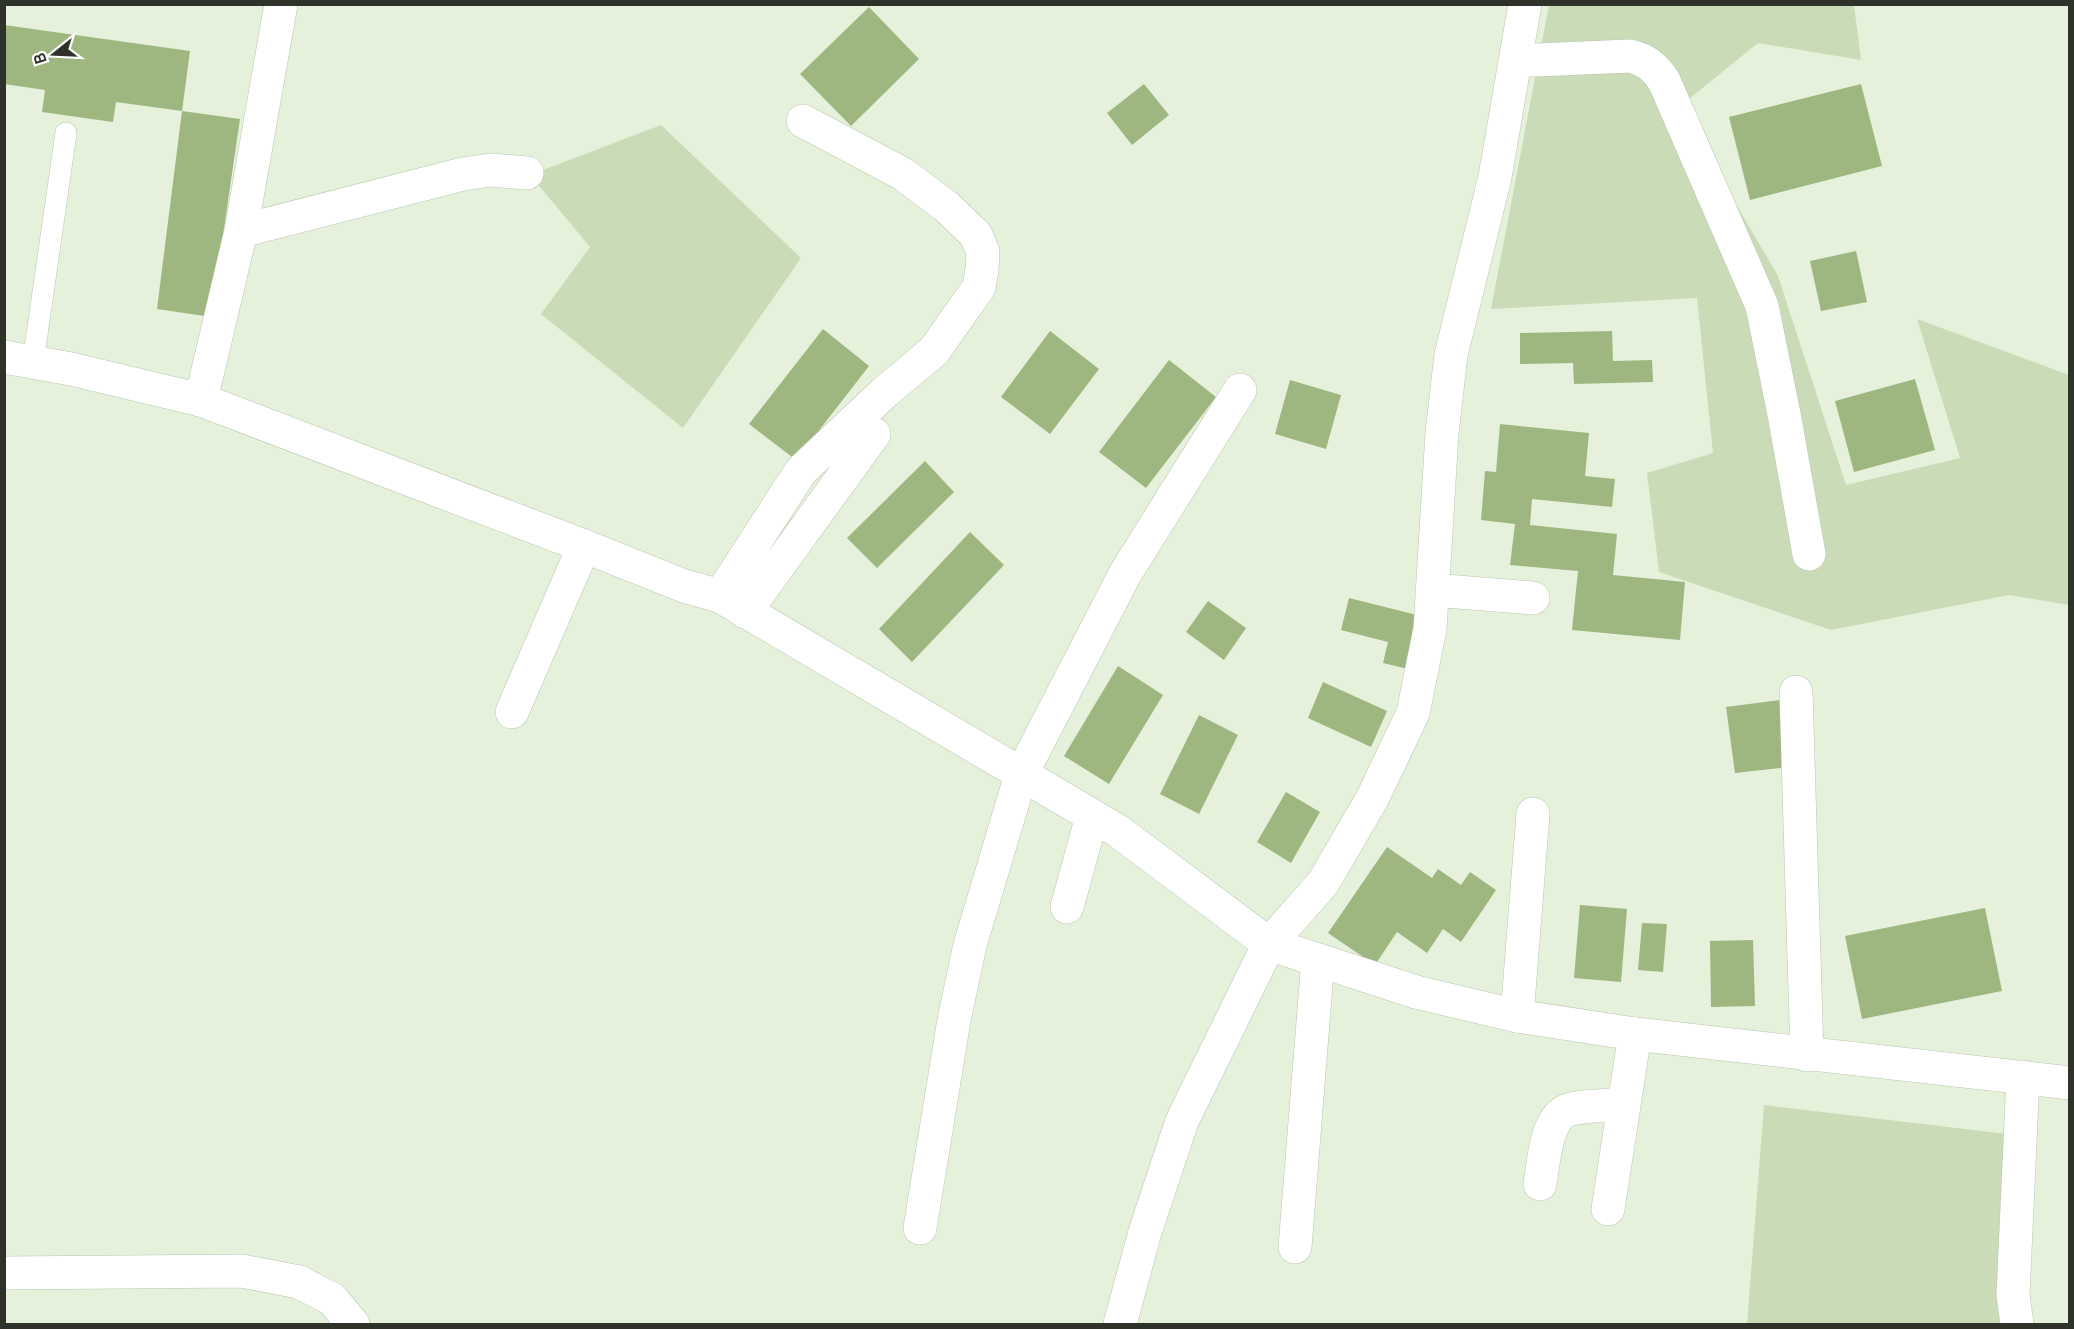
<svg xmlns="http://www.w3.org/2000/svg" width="2074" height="1329" font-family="Manrope,sans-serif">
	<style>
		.green { fill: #cadbb8 }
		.building { fill: #9eb780 }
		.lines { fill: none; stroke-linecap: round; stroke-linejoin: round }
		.lane-casing { stroke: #bbc6b0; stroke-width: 22 }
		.street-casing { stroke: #bbc6b0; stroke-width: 34 }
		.secondary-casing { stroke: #bbc6b0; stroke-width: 34 }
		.lane { stroke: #fff; stroke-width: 21 }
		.street { stroke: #fff; stroke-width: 33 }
		.secondary { stroke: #fff; stroke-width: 33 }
	</style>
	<rect width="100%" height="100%" fill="#e5f1da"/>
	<path class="green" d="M 1549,5 L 1854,5 L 1861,60 L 1758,43 L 1679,107 L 1778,276 L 1846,485 L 1960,458 L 1917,319 L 2069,375 L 2069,605 L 2009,595 L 1831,630 L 1659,572 L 1647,473 L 1713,453 L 1697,298 L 1491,309 Z
		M 661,125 L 801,258 L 683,428 L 541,314 L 590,247 L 530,175 Z
		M 1764,1105 L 2015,1135 L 2009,1324 L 1747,1324 Z"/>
	<path class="building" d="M 869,7 L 919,59 L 851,126 L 800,74 Z
		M 4,25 L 190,51 L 182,111 L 240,119 L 211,317 L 157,309 L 182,111 L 116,102 L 113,122 L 42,112 L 45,90 L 4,84 Z
		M 1144,84 L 1169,115 L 1132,145 L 1107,113 Z
		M 1861,84 L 1882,166 L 1750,200 L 1729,117 Z
		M 1856,251 L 1867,302 L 1821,311 L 1810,261 Z
		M 823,329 L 869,366 L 796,460 L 749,424 Z
		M 1050,331 L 1099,369 L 1050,434 L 1001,397 Z
		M 1612,331 L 1613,361 L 1652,360 L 1653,382 L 1574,384 L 1573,363 L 1520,364 L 1520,333 Z
		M 1169,360 L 1216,397 L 1146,488 L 1099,452 Z
		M 1915,379 L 1935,450 L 1854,472 L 1835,401 Z
		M 1290,380 L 1341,395 L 1326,449 L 1275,434 Z
		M 1500,424 L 1589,433 L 1585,476 L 1615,479 L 1612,507 L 1532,499 L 1530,525 L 1617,534 L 1613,575 L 1685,582 L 1680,640 L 1572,630 L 1578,571 L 1510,565 L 1515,524 L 1481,520 L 1485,471 L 1496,472 Z
		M 925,461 L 954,492 L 877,568 L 847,538 Z
		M 970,532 L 1004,565 L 912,662 L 879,629 Z
		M 1349,598 L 1421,616 L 1408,669 L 1383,663 L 1388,642 L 1341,630 Z
		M 1208,601 L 1246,628 L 1224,660 L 1186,632 Z
		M 1118,666 L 1163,695 L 1109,784 L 1064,756 Z
		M 1323,682 L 1387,711 L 1371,747 L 1308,718 Z
		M 1780,700 L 1788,767 L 1735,773 L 1726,707 Z
		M 1199,715 L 1238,735 L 1199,814 L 1160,794 Z
		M 1286,792 L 1320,812 L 1291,863 L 1257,842 Z
		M 1387,847 L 1432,878 L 1438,869 L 1461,885 L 1470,872 L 1496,890 L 1461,942 L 1443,929 L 1427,953 L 1397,932 L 1375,965 L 1328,933 Z
		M 1580,905 L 1627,909 L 1621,982 L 1574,978 Z
		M 1985,908 L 2002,991 L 1862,1019 L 1845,936 Z
		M 1642,923 L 1667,924 L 1663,972 L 1638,970 Z
		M 1753,940 L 1755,1006 L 1711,1007 L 1710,941 Z"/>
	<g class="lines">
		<defs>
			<path id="lane" d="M 33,362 L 66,133"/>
			<path id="street" d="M 1515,61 L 1630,56 C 1646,60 1655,67 1664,81 L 1762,306 L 1784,414 L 1809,554
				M 241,231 L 463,174 L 491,170 L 527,173
				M 201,400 L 241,231 L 281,4
				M 1433,590 L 1533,598
				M 720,596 L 801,471 L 885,392 L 934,351 L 979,287 L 982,269 L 983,252 L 976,235 L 947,207 L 903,174 L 803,121
				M 745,612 L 874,434
				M 1796,692 L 1807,1055
				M 512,712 L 584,546
				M 1067,907 L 1092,816
				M 1517,1016 L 1533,814
				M 1540,1184 C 1544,1162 1545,1115 1571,1109 C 1588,1105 1607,1106 1624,1104
				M 1608,1209 L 1635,1034
				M 920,1228 L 954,1020 L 970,945 L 1021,775 L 1125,574 L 1240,390
				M 1295,1247 L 1318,960
				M 4,1273 L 242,1271 L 299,1282 L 332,1299 L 353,1324
				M 1120,1324 L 1145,1232 L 1182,1121 L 1269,944 L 1323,883 L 1372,799 L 1413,713 L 1430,629 L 1442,433 L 1451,355 L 1495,177 L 1525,4
				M 2017,1324 L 2013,1295 L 2023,1077"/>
			<path id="secondary" d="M 4,357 L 71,369 L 201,400 L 584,546 L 684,586 L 720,596 L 1118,831 L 1269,944 L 1416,992 L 1517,1016 L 1635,1034 L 2070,1083"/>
		</defs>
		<use href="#lane" class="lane-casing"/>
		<use href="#street" class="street-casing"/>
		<use href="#secondary" class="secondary-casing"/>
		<use href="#lane" class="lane"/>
		<use href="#street" class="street"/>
		<use href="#secondary" class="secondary"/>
	</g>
	<rect width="2074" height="1329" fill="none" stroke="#2e3229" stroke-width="12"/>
	<g transform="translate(54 54) rotate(252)" stroke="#ffffff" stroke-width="4.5" paint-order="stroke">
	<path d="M0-4.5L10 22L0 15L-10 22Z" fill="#2e3229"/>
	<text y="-9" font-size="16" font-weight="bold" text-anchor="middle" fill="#2e3229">B</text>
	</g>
</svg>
